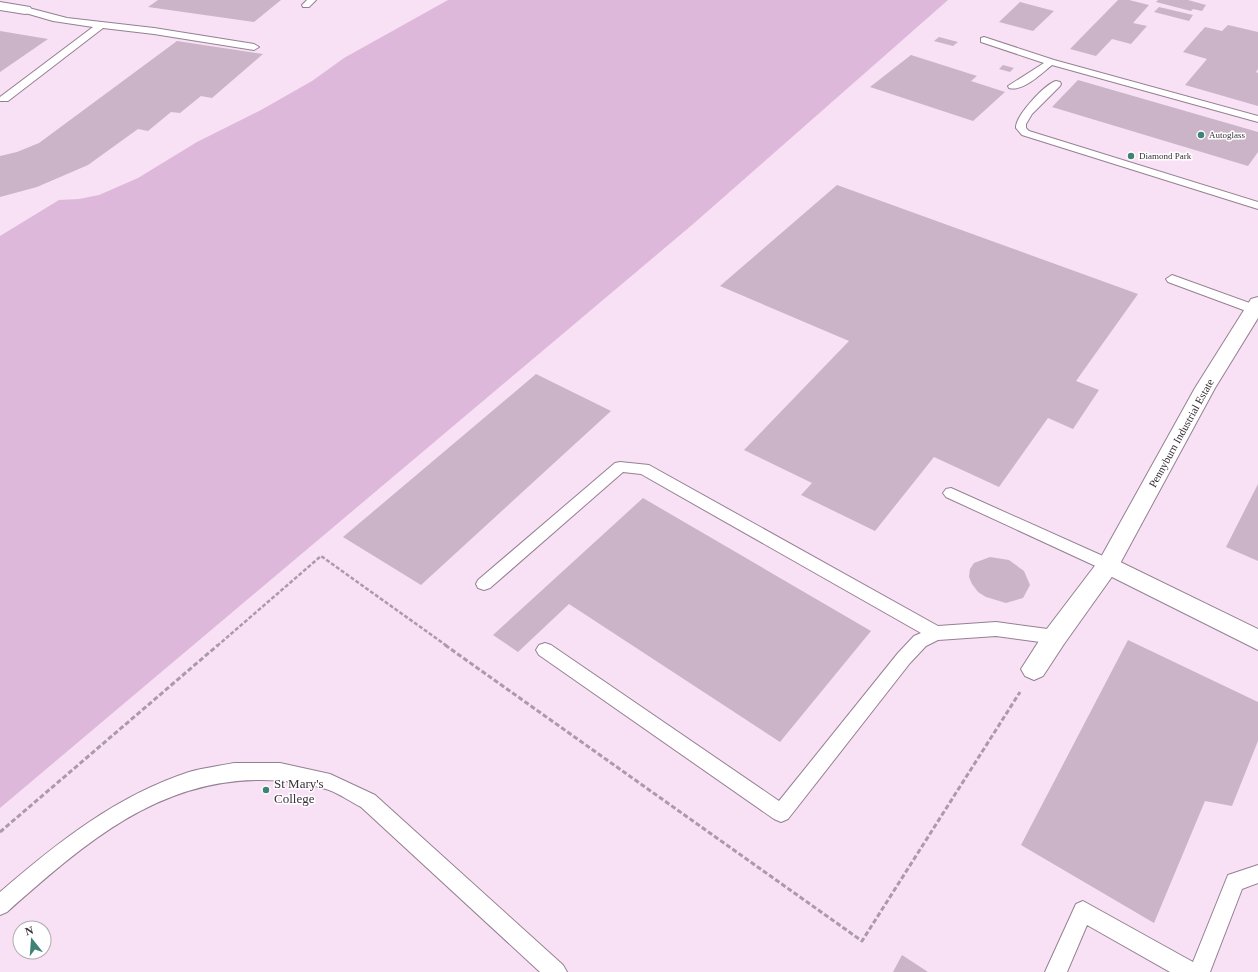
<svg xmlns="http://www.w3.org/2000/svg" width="1258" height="972" font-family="'Times New Roman',serif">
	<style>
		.green { fill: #deb8da }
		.building { fill: #cbb4c8 }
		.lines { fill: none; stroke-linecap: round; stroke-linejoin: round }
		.service-casing { stroke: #958093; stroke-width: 2 }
		.minor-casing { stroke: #958093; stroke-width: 2 }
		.tertiary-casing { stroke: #958093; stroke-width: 2 }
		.path-far1 { stroke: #ac9aaa; stroke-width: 2.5; stroke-dasharray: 4 2; stroke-linecap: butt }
		.path { stroke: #ac9aaa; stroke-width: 3; stroke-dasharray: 5 2.5; stroke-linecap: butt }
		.service { fill: #fff; fill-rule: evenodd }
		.minor { fill: #fff; fill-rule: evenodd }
		.tertiary { fill: #fff; fill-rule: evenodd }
		.poi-dot { fill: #3f8376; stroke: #fff; stroke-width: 1.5 }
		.labels { text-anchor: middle; stroke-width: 3; stroke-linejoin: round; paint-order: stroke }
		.far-poi-label { font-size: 9px; fill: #382f37; stroke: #fff; text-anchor: start }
		.street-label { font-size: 11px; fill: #382f37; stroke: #fff }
		.near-poi-label { font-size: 13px; fill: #382f37; stroke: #fff; text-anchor: start }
	</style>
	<rect width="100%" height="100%" fill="#f8e0f5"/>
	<path class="green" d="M 448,0 L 948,0 L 692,225 L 0,808 L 0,236 L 59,200 L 79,199 L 99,195 L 138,178 L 197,142 L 261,110 L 312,81 L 344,58 Z"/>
	<path class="building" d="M 158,0 L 281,0 L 254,22 L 148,7 Z
		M 1118,0 L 1129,0 L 1149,5 L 1133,23 L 1147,26 L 1131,44 L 1112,39 L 1096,56 L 1070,49 Z
		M 1158,0 L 1188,0 L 1206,5 L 1202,11 L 1193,9 L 1191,11 L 1156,2 Z
		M 1020,2 L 1054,11 L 1033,31 L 999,22 Z
		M 1159,7 L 1193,15 L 1189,21 L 1154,12 Z
		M 1228,25 L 1258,32 L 1258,69 L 1256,72 L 1258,73 L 1258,106 L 1185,85 L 1207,59 L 1183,52 L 1205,27 L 1222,31 Z
		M 0,31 L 48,39 L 0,72 Z
		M 939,37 L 958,42 L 953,46 L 934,41 Z
		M 177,41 L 263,54 L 212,98 L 201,96 L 180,113 L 171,112 L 148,131 L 138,129 L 88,165 L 37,187 L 0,197 L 0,156 L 17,152 L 39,143 Z
		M 911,55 L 977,76 L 971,81 L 1005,92 L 973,121 L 870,87 Z
		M 1003,65 L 1014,68 L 1010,72 L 999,69 Z
		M 1078,80 L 1258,132 L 1258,152 L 1248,166 L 1052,107 Z
		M 837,185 L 1138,294 L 1076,381 L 1099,390 L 1073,429 L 1048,418 L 999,487 L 934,457 L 875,531 L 801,495 L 812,483 L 744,450 L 849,341 L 720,286 Z
		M 536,374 L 611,411 L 421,585 L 343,537 Z
		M 1258,484 L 1258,561 L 1226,547 Z
		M 643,498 L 871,631 L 780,742 L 569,604 L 518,652 L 493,635 Z
		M 990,557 L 1009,560 L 1024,571 L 1030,585 L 1023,598 L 1006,603 L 986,597 L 978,592 L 972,584 L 969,577 L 970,569 L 974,563 Z
		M 1128,640 L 1258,702 L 1258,741 L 1232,806 L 1205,801 L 1154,923 L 1021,845 Z
		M 902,955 L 928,972 L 893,972 Z"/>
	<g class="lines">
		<defs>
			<path id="service" d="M 307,0 L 316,0 L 309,7 L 303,7 L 302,5 Z
				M 25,7 L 67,18 L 154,28 L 254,44 L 259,47 L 254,50 L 154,34 L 103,28 L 8,101 L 0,101 L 0,97 L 93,27 L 53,21 L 22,12 L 21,10 Z
				M 984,37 L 1054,60 L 1258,116 L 1258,122 L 1052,65 C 1042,73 1023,92 1009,88 L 1008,86 L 1044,63 L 981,42 L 981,38 Z
				M 1056,81 L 1060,82 L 1061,84 L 1060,86 L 1032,114 L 1026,124 L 1026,128 L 1029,131 L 1258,202 L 1258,209 L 1022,135 L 1016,128 C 1015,116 1045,84 1056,81 Z
				M 1172,275 L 1258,306 L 1258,312 L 1249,312 L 1168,282 L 1166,279 Z
				M 620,462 L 649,465 L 938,626 L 996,622 L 1055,630 L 1061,632 L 1063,637 L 1061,642 L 1055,644 L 996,636 L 938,640 L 926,646 L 910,663 L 788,819 L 781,822 L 774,819 L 539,655 L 536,650 L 539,645 L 545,643 L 551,645 L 779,801 L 898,653 L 914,636 L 921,633 L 641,474 L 623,472 L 490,588 L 484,590 L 478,588 L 476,584 L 478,580 L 615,463 Z
				M 951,488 L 1114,561 L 1116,565 L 1114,569 L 1108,571 L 1102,569 L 946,497 L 943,493 L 946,489 Z
				M 234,763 L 280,763 L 330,774 L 375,795 L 563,965 L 567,972 L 540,972 L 361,807 C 351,802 340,794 329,790 C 308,783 283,780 261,780 C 155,780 82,846 7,912 L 0,915 L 0,892 C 58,842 116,796 189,772 C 203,768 219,766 234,763 Z
				M 1258,865 L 1258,883 L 1242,889 L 1210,972 L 1170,972 L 1087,925 L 1067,972 L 1045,972 L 1076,904 L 1083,901 L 1193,962 L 1228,875 Z"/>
			<path id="minor" d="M 0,2 L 30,7 L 32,10 L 30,13 L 25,14 L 0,10 Z
				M 1108,556 L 1258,629 L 1258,650 L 1100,571 L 1096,565 L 1100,559 Z"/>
			<path id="tertiary" d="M 1258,297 L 1258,318 L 1215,388 L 1116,571 L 1064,644 L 1043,676 L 1034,680 L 1025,676 L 1021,669 L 1046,630 L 1100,559 L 1195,388 L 1251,299 Z"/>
		</defs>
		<use href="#service" class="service-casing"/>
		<use href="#minor" class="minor-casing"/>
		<use href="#tertiary" class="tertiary-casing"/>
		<path class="path-far1" d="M 217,646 L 321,556 L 447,646"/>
		<path class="path" d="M 445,645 L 862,941 L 1020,692
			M 0,832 L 218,645"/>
		<use href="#service" class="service"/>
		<use href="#minor" class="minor"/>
		<use href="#tertiary" class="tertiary"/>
	</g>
	<g class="poi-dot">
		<circle cx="1201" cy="135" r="4"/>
		<circle cx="1131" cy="156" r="4"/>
		<circle cx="266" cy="790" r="4"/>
	</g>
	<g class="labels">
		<g class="far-poi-label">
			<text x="1209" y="138">Autoglass</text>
			<text x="1139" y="159">Diamond Park</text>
		</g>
		<g class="street-label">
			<text transform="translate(1181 433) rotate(-61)" y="4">Pennyburn Industrial Estate</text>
		</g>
		<g class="near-poi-label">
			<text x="274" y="788">St Mary's<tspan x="274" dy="15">College</tspan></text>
		</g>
	</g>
	<g transform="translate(32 940) rotate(343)"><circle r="19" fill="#ffffff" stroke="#afacaf"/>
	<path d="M0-3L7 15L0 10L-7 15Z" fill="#3f8376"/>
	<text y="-6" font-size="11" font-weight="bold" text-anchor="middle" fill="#382f37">N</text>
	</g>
</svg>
